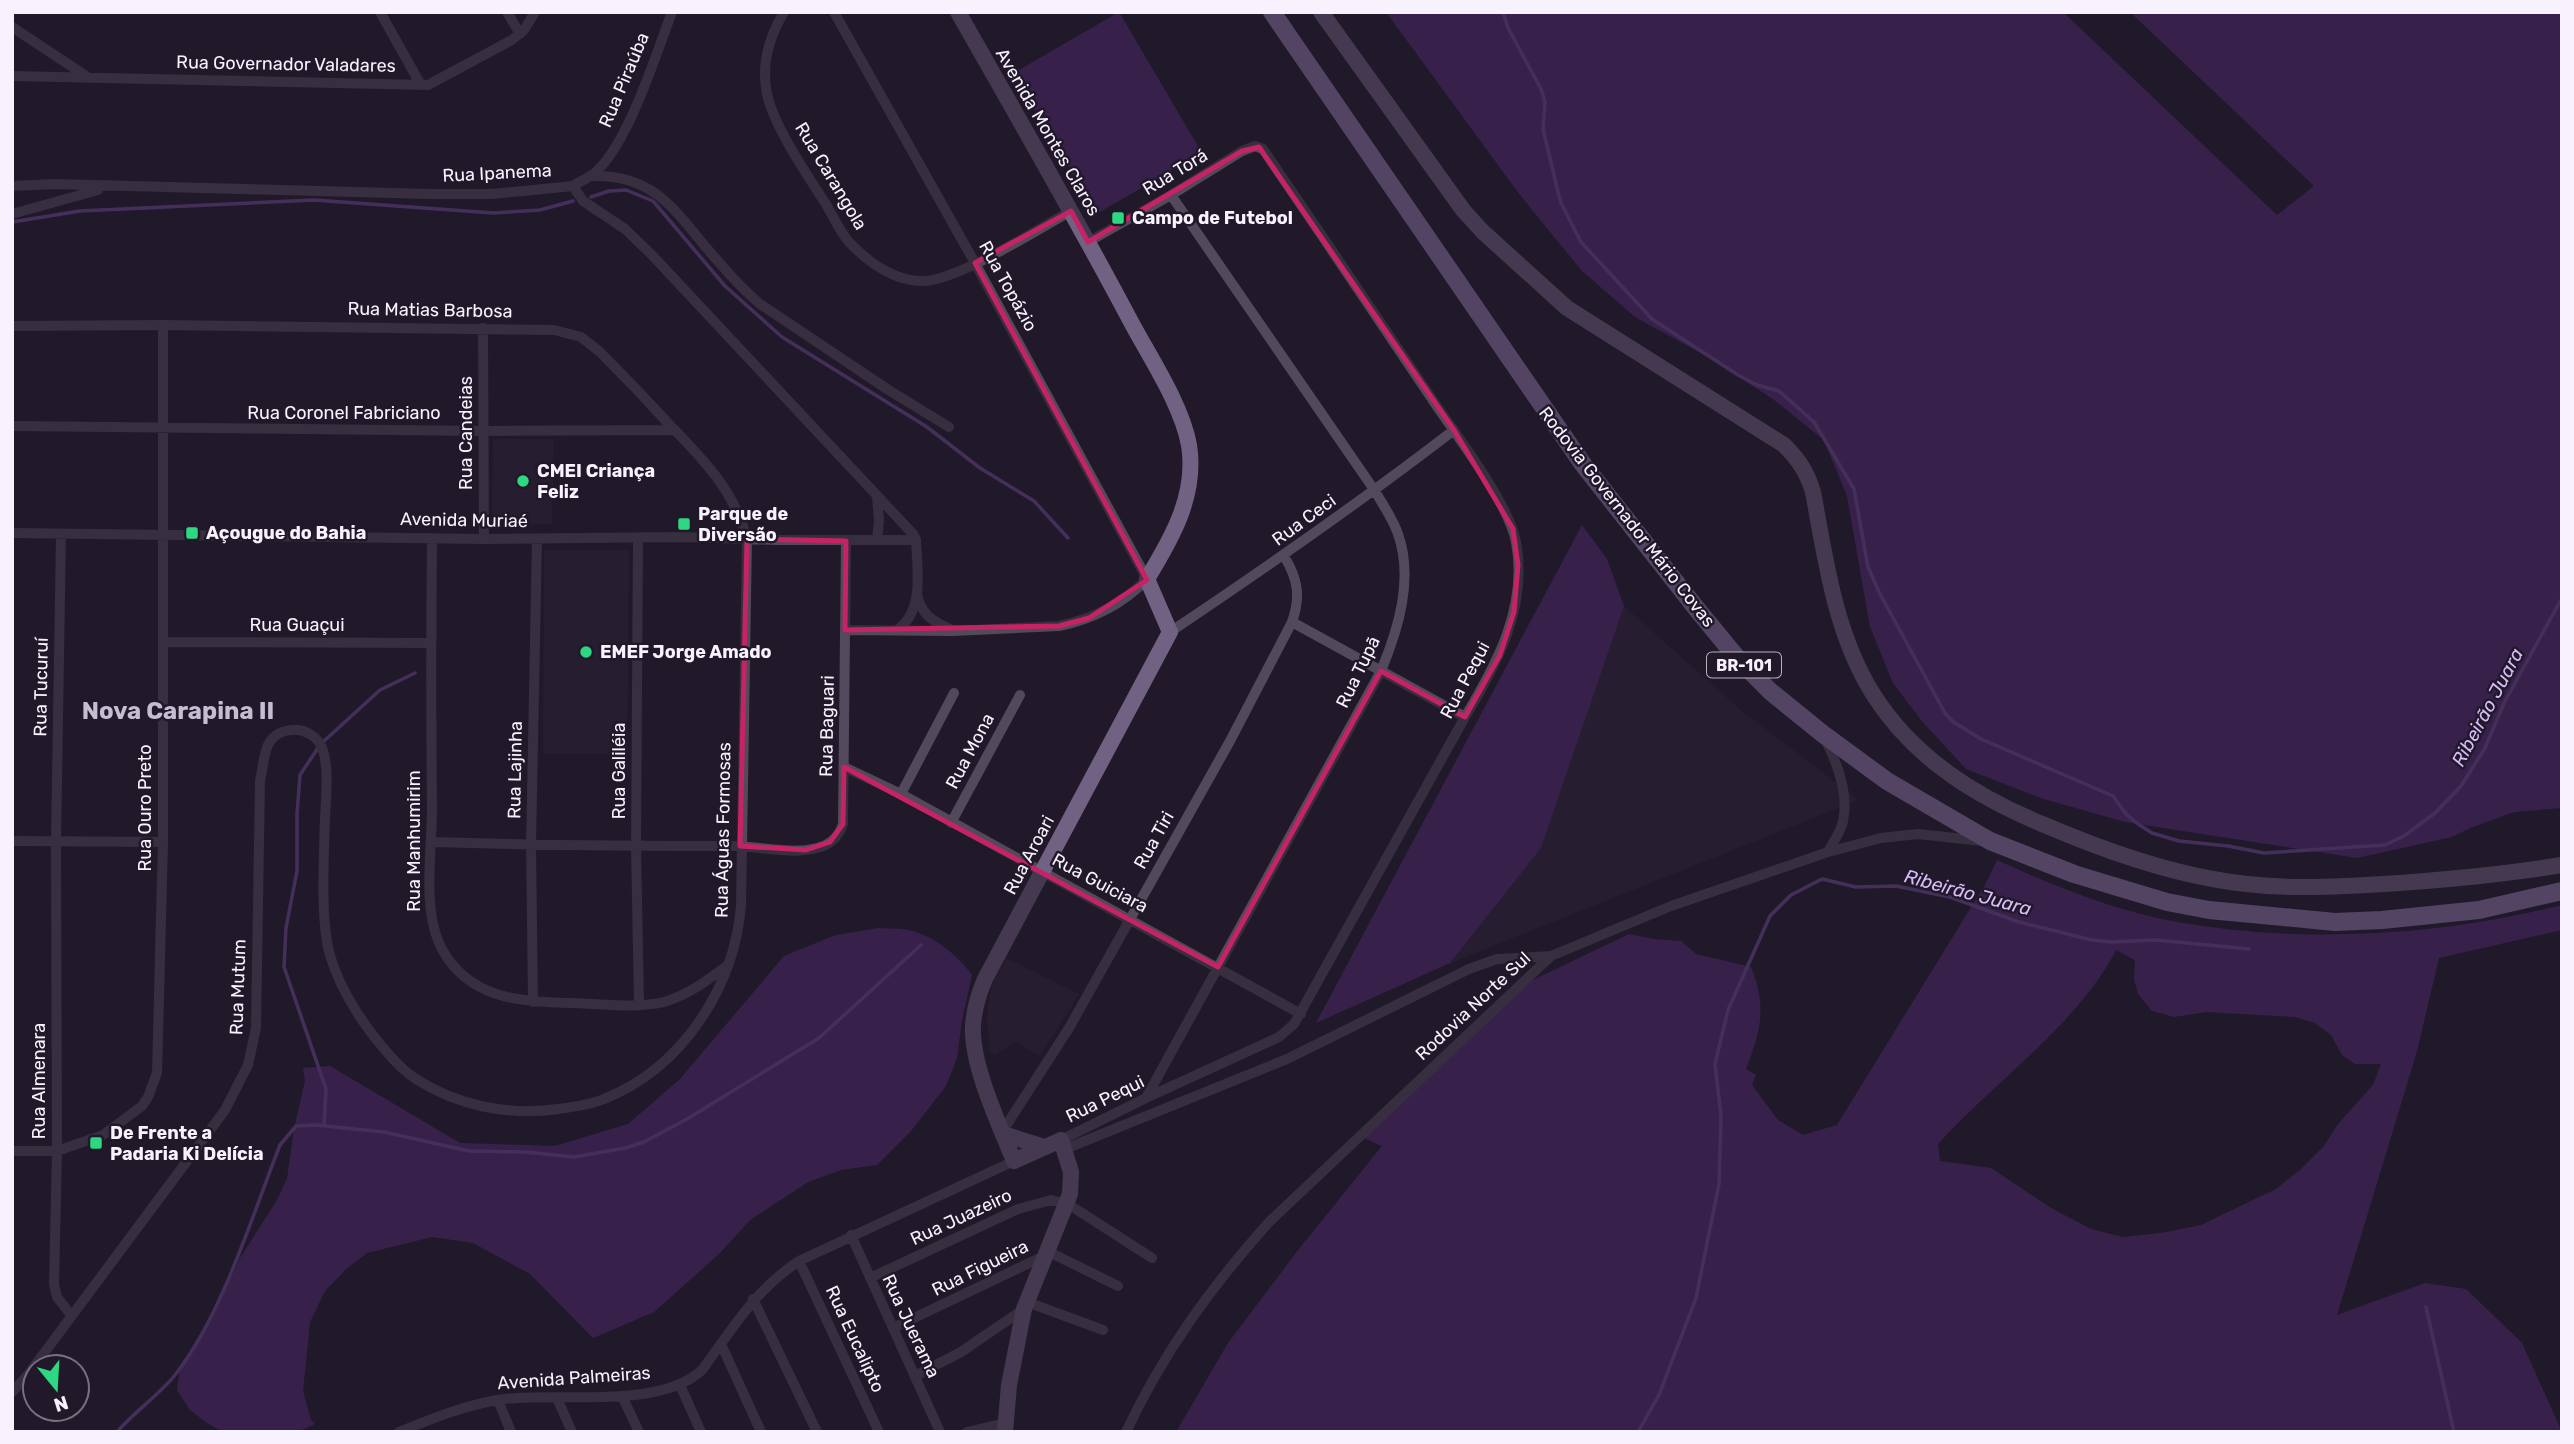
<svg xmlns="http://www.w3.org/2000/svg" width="2574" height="1444" font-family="Rubik,sans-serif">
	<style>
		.built { fill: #2d2238 }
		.green { fill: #522c74; fill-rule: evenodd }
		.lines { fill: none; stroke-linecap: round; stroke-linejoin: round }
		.stream { stroke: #704b96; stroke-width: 3.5 }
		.street { stroke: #52495c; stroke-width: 10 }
		.secondary { stroke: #716183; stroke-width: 16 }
		.primary { stroke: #9078ab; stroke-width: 18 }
		.marked { fill: none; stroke: #c52363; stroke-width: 5; stroke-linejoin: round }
		.poi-dot { fill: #2ed883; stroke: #21192a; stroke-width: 2.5 }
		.labels { text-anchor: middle; stroke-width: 5; stroke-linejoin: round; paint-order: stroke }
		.shield { fill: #21192a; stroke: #b7b1be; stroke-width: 2 }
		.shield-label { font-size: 16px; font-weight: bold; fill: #f7f2fe }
		.street-label { font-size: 18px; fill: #f7f2fe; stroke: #21192a }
		.poi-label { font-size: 18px; font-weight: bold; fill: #f7f2fe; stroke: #21192a; text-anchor: start }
		.water-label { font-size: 19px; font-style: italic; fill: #d8bbfa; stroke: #21192a }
		.district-label { font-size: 24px; font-weight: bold; fill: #c6bdd3; stroke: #21192a }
	</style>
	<rect width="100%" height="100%" fill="#21192a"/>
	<path class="built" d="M 493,439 L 554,439 L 552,524 L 492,523 Z
		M 544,550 L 629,550 L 627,754 L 543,754 Z
		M 1624,606 L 1742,711 L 1859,800 L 1450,963 L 1541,848 Z
		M 1007,958 L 1079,994 L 1040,1056 L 1016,1042 L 995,1055 L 990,1052 L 987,1016 L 990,996 L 993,983 Z"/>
	<path class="green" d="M 1119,12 L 1202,153 L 1096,214 L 1014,73 Z
		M 1386,12 L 2063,12 L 2277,215 L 2314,186 L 2130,12 L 2562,12 L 2562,808 L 2514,812 L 2470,828 L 2452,837 L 2357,858 L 2125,822 L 2044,799 L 1966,769 L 1921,720 L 1893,683 L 1870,627 L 1847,496 L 1824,440 L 1773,399 L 1701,353 L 1635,317 L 1582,271 L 1520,195 Z
		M 1582,525 L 1607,559 L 1624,606 L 1541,848 L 1450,963 L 1316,1023 Z
		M 1997,860 C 2054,886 2115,911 2177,922 C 2304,944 2437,936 2562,905 L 2562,930 L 2439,958 L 2417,1051 L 2337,1315 L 2425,1283 L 2466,1289 L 2522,1343 L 2562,1432 L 1176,1432 L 1228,1343 L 1299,1249 L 1382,1146 L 1364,1138 L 1531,981 L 1629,934 L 1653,939 L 1681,941 L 1696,954 L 1751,967 C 1767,1007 1761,1030 1746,1069 L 1756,1075 L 1752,1085 L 1778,1120 L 1803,1135 L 1837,1125 L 1986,883 ZM 2116,950 L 2135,960 L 2134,979 L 2138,994 L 2152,1011 L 2174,1017 L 2206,1012 L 2295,1017 L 2315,1023 L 2331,1035 L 2342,1055 L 2355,1064 L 2381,1064 L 2373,1085 L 2338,1124 L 2324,1146 L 2300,1170 L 2276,1189 L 2201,1225 L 2161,1233 L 2122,1237 L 2091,1229 L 2051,1208 L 1991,1168 L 1940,1161 L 1938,1144 C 1993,1083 2079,1023 2116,950 Z
		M 879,928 C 888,929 899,928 908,930 C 935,936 957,955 972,975 L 962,1020 L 957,1058 L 946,1086 L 911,1131 L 877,1165 L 841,1170 L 808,1182 L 750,1220 L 719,1254 L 654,1312 L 593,1338 L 530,1274 L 473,1243 L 432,1237 L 367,1253 L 346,1269 L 325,1291 L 310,1322 L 303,1391 L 311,1420 L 315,1424 L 297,1432 L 223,1432 L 207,1423 L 190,1410 L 177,1390 L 180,1368 L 213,1317 L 240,1258 L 277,1200 L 287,1179 L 294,1129 L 305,1081 L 303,1068 L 330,1066 L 460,1143 L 555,1146 L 628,1124 L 680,1079 L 784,956 L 836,935 Z"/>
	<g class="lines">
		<path class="stream" d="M 1503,12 L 1508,28 L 1541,89 L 1545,102 L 1543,129 L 1557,188 L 1561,203 L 1581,242 L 1652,319 L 1738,375 L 1757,385 L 1779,391 L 1814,422 L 1854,489 L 1868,567 L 1879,592 L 1945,713 L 1952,721 L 1981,739 L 2113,796 L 2126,814 L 2138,824 L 2152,833 L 2179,841 L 2228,846 L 2264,853 L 2385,845 L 2404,836 L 2435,813 L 2461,786 L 2485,748 L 2504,703 L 2562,598
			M 591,197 L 609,191 L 626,190 L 653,201 L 725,286 L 782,337 L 927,427 L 980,468 L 1034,501 L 1068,538
			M 12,222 L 80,211 L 314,200 L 493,213 L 540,210 L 573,201
			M 324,741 L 380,690 L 415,673
			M 318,748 L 300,775 L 297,814 L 297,871 L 286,928 L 284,967 L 326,1089 L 324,1126
			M 2426,1307 L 2454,1432
			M 117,1432 C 134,1412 158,1396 175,1375 C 222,1316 252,1216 280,1145 L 296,1126 L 315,1125 L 384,1132 L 469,1151 L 525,1152 L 574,1157 L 625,1148 L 644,1142 L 687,1119 L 819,1038 L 921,945
			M 1638,1432 L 1659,1395 L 1696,1298 L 1719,1184 L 1721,1116 L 1715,1064 L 1728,1010 L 1770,916 L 1791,895 L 1822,879 L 1856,887 L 1896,886 L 1950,897 L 2019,922 L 2092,940 L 2111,942 L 2156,940 L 2249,949"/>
		<path class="street" d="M 380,12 L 421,85
			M 507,12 L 520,34
			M 784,12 C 769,37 761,65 767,94 C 774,127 808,176 827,206 C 834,218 840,232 849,242 C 868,262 894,281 923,281 C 959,280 1036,230 1071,211
			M 834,12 L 975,263 L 1147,579 C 1123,604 1093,619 1059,626 L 952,631 L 845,630
			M 12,27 L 86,76
			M 12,76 L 428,85 L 512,40 L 524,30 L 535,12
			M 591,176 C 649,174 671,204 704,245 C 722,266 739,286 760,304 L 887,389 L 949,427
			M 12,186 L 55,184 L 429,194 L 492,194 L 573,186 L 583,201 L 625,229 L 652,255 L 913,534 L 916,540
			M 573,186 C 579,182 586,179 592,175 C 627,149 656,54 672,12
			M 12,214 L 98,190
			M 12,326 L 163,325 L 554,330 L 581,337 L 600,352 C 623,375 646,399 668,423 C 702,458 735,491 747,539 L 741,906 C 734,988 682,1068 604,1099 C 590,1105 573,1107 558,1109 C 509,1116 458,1106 416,1079 C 399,1068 384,1049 372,1034 C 354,1010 338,983 330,955 C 320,921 324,854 325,817 C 326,799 330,760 320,744 C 309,725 278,725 268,745 C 263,756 263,769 260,781 L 256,1028 L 248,1065 L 225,1110 L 27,1376 L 12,1392
			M 483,328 L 484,539
			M 12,426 L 484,431 L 675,430
			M 12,533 L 484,539 L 681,537 L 778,540 L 916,540
			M 61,534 L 56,842 L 57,1151 L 54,1284 L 57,1297 L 71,1315
			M 432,538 C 431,628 431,719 432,809 C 432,852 421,912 443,951 C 470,998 519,1002 568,1003 C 597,1003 637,1009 664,1002 C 688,995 708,980 728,965
			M 638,538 L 636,846 L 639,1004
			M 877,540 L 879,521 L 877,496
			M 917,595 C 922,615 932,621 950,629
			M 1292,622 L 1465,717
			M 897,630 C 925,611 917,569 916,540
			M 1170,632 C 1267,567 1362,501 1454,430
			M 163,642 L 431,643
			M 1825,739 C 1837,762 1849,795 1843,821 C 1841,832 1833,842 1828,852
			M 844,767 L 901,794 L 1301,1014
			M 901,794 L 954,693
			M 951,823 L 1020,695
			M 12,841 L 163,842
			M 432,842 C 532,845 632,846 732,846 C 759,846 790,855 817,848 C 830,845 839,836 843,824 L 846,541
			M 533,1002 L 531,845 L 537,539
			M 1146,1098 L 1381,671 C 1398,630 1414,579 1398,534 C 1393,519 1383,505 1375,491 L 1171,195
			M 1002,1132 L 1069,1028 L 1230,741 L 1292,622 C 1301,596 1298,579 1284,556
			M 1061,1140 L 1146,1098 L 1279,1037 L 1294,1024 L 1465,717 C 1497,664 1528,607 1516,542 C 1509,504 1459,439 1436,405 C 1379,320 1321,234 1263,149 L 1255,146 L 1242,151 L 1171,195 L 1088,242
			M 1065,1149 L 1287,1059 L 1469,969 L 1497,959 L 1551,956
			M 12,1151 L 57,1151 L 103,1135 L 142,1106 L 148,1097 L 157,1073 L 163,842 L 163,325
			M 851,1235 L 940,1432
			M 1047,1251 L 1118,1286
			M 799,1261 L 879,1432
			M 870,1278 L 1018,1209 L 1051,1200 L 1068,1204 L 1152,1258
			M 753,1299 L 817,1432
			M 1027,1302 L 1103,1330
			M 893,1328 L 1044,1256
			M 721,1344 L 761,1432
			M 915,1376 L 961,1352 L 1024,1309
			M 680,1385 L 701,1432
			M 622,1396 L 639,1432
			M 557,1398 L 572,1432
			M 498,1400 L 511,1432
			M 399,1432 C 431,1419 463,1406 497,1400 C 554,1391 658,1411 702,1370 C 733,1328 754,1291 799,1261 L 1014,1161
			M 967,1432 L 1005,1423
			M 1126,1432 C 1163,1353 1211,1287 1269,1222 L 1551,956 L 1671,906 L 1828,852 L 1881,838 L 1918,834 L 1983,841"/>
		<path class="secondary" d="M 958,12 C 1016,114 1075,216 1130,320 C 1149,356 1182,405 1189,445 C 1197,495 1172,538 1147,579 L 1170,632 L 985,979 C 978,995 974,1010 973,1026 C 971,1065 999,1124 1014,1161
			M 1321,12 L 1463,210 L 1482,231 L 1567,308 L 1784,445 C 1799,460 1807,472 1813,492 C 1826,562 1835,633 1873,694 C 1914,759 1978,798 2047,826 C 2101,849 2156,869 2213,879 C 2274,891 2337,887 2399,883 C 2454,879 2507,874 2562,865
			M 1003,1134 L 1044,1147
			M 1005,1432 L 1009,1385 L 1024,1309 L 1070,1194 L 1071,1172 L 1061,1140 L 1014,1161"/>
		<path class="primary" d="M 1272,12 L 1582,463 L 1696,608 L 1738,659 L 1771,692 L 1823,734 L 1887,781 L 1990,841 L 2074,874 L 2127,890 L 2167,902 L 2209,910 L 2335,922 L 2382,920 L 2479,910 L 2562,891"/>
	</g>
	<path d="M0 0H2574V1444H0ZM 1259,147 L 1454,430 L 1513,529 L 1518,565 L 1514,612 L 1500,655 L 1465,717 L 1381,671 L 1218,967 L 844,767 L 843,824 L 830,842 L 806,850 L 740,846 L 747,539 L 846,541 L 845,630 L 1059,626 L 1089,618 L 1147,580 L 975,263 L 1071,211 L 1088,242 L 1242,151 Z" fill="#21192a" fill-opacity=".55" fill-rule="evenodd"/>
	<path class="marked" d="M 1259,147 L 1454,430 L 1513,529 L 1518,565 L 1514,612 L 1500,655 L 1465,717 L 1381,671 L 1218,967 L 844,767 L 843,824 L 830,842 L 806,850 L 740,846 L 747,539 L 846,541 L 845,630 L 1059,626 L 1089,618 L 1147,580 L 975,263 L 1071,211 L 1088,242 L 1242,151 Z"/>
	<g class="poi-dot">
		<rect x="1111" y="211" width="14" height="14" rx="3.5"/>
		<circle cx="523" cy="481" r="7"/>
		<rect x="677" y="517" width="14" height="14" rx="3.5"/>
		<rect x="185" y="526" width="14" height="14" rx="3.5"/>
		<circle cx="586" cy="652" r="7"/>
		<rect x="89" y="1136" width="14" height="14" rx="3.5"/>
	</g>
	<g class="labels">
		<rect class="shield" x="1707" y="652.5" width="74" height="25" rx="5"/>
		<g class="shield-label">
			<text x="1744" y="671">BR-101</text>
		</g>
		<g class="street-label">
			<text transform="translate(286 64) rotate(1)" y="6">Rua Governador Valadares</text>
			<text transform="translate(624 80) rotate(-67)" y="6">Rua Piraúba</text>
			<text transform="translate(1048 132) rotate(60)" y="6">Avenida Montes Claros</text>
			<text transform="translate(1175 172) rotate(-31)" y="6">Rua Torá</text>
			<text transform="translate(497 173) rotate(-3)" y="6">Rua Ipanema</text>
			<text transform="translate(831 176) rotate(59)" y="6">Rua Carangola</text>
			<text transform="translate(1008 286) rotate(61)" y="6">Rua Topázio</text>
			<text transform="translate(430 310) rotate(1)" y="6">Rua Matias Barbosa</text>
			<text x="344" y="419">Rua Coronel Fabriciano</text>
			<text transform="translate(466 433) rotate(-90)" y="6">Rua Candeias</text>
			<text transform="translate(1627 517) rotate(52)" y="6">Rodovia Governador Mário Covas</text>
			<text transform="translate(464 520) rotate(1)" y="6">Avenida Muriaé</text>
			<text transform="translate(1304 520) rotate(-36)" y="6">Rua Ceci</text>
			<text x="297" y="631">Rua Guaçui</text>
			<text transform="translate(1358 672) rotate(-64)" y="6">Rua Tupã</text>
			<text transform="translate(1465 680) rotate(-62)" y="6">Rua Pequi</text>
			<text transform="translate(41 687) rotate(-89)" y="6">Rua Tucuruí</text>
			<text transform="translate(827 726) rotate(-89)" y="6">Rua Baguari</text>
			<text transform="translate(970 751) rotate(-62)" y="6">Rua Mona</text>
			<text transform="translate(515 770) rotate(-89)" y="6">Rua Lajinha</text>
			<text transform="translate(619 771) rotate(-90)" y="6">Rua Galiléia</text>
			<text transform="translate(145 808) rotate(-90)" y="6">Rua Ouro Preto</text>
			<text transform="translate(723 830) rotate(-89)" y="6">Rua Águas Formosas</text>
			<text transform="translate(1154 840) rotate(-61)" y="6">Rua Tiri</text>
			<text transform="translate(414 841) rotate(-90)" y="6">Rua Manhumirim</text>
			<text transform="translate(1029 855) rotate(-62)" y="6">Rua Aroari</text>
			<text transform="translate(1100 883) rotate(28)" y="6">Rua Guiciara</text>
			<text transform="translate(238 987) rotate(-88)" y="6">Rua Mutum</text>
			<text transform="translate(1473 1006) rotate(-43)" y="6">Rodovia Norte Sul</text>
			<text transform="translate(39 1081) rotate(-90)" y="6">Rua Almenara</text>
			<text transform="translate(1105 1099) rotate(-26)" y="6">Rua Pequi</text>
			<text transform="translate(961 1217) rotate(-25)" y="6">Rua Juazeiro</text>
			<text transform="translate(980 1268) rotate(-26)" y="6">Rua Figueira</text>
			<text transform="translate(911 1326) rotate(65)" y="6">Rua Juerama</text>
			<text transform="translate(855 1339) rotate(65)" y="6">Rua Eucalipto</text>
			<text transform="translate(574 1378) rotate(-4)" y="6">Avenida Palmeiras</text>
		</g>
		<g class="poi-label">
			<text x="1132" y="224">Campo de Futebol</text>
			<text x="537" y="477">CMEI Criança<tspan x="537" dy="21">Feliz</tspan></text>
			<text x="698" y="520">Parque de<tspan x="698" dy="21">Diversão</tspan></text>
			<text x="206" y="539">Açougue do Bahia</text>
			<text x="600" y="658">EMEF Jorge Amado</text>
			<text x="110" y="1139">De Frente a<tspan x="110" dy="21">Padaria Ki Delícia</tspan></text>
		</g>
		<g class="water-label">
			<text transform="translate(2487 707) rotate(-62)" y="7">Ribeirão Juara</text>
			<text transform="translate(1968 892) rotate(15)" y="7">Ribeirão Juara</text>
		</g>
		<g class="district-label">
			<text x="178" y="719">Nova Carapina II</text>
		</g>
	</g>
	<rect width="2574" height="1444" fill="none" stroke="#f7f2fe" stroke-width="28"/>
	<g transform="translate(56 1388) rotate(162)"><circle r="33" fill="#21192a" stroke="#77707f" stroke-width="2"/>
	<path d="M0-5L12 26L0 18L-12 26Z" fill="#2ed883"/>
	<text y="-10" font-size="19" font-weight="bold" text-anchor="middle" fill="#f7f2fe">N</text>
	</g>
</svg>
